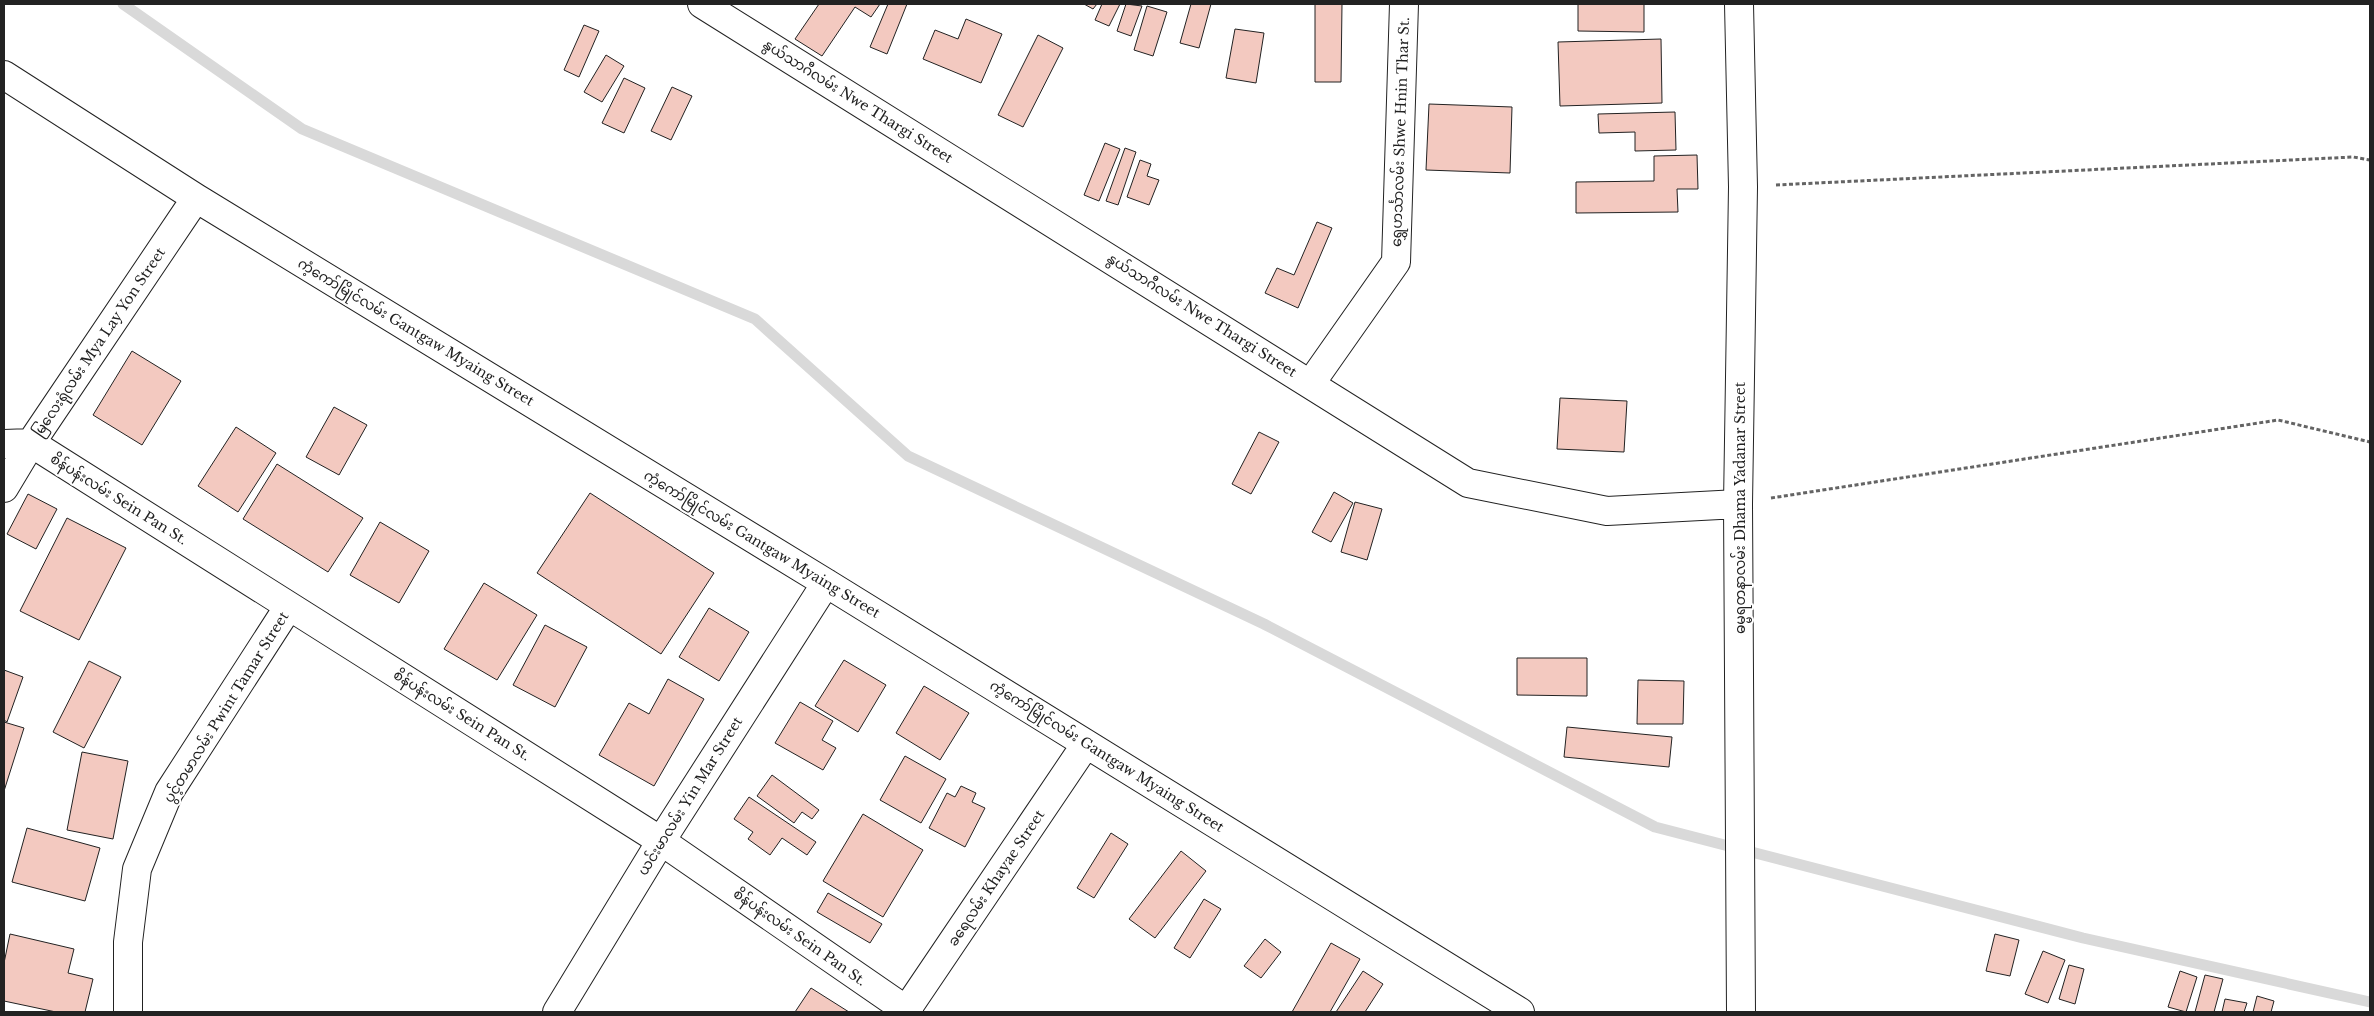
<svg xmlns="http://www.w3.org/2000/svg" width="2374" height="1016" font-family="'Libre Baskerville','Noto Sans Myanmar',serif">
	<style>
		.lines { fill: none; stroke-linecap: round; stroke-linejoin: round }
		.stream { stroke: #d9d9d9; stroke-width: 11 }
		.building { fill: #f3c9c0; stroke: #222 }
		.street-casing { stroke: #222; stroke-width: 30 }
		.path { stroke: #646464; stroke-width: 3; stroke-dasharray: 4 2.5; stroke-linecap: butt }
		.street { stroke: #fff; stroke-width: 28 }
		.labels { text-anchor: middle; stroke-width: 4; stroke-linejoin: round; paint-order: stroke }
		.street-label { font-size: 14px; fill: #222; stroke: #fff }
	</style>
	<rect width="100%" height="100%" fill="#fff"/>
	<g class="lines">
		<path class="stream" d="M 123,4 L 302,129 L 755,319 L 908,456 L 1264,624 L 1655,827 L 2083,938 L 2370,1002"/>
	</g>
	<path class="building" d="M 819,4 L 880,4 L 871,17 L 855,7 L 822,56 L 795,39 Z
		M 888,4 L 907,4 L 887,54 L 870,47 Z
		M 1084,4 L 1097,4 L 1093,9 Z
		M 1102,4 L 1120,4 L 1109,26 L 1095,20 Z
		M 1126,4 L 1142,6 L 1131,36 L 1117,31 Z
		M 1191,4 L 1211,4 L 1199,48 L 1180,43 Z
		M 1315,4 L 1342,4 L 1341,82 L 1315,82 Z
		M 1578,4 L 1644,4 L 1644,32 L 1578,31 Z
		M 1147,6 L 1167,12 L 1153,56 L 1134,50 Z
		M 966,19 L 1002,34 L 981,83 L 923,59 L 935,30 L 958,39 Z
		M 584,25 L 599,31 L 579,77 L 564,70 Z
		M 1235,29 L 1264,33 L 1256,83 L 1226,78 Z
		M 1038,35 L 1063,48 L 1023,127 L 998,115 Z
		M 1661,39 L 1662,103 L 1560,106 L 1558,42 Z
		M 606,55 L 624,66 L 602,102 L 584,92 Z
		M 624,78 L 645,88 L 624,133 L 602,123 Z
		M 672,87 L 692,96 L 671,140 L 651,131 Z
		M 1429,104 L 1512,107 L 1510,173 L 1426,170 Z
		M 1675,112 L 1676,150 L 1635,151 L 1635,132 L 1599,133 L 1598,114 Z
		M 1105,143 L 1120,149 L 1099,201 L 1084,195 Z
		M 1125,148 L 1136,152 L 1118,205 L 1106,201 Z
		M 1697,155 L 1698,189 L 1677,189 L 1678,212 L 1576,213 L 1576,182 L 1654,181 L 1654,156 Z
		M 1140,160 L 1151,164 L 1147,176 L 1159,180 L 1149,205 L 1127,197 Z
		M 1317,222 L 1332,228 L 1298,308 L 1265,293 L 1277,268 L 1294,275 Z
		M 132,351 L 181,381 L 142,445 L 93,415 Z
		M 1560,398 L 1627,401 L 1624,452 L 1557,449 Z
		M 334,407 L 367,425 L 339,475 L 306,457 Z
		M 236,427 L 276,453 L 238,512 L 198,486 Z
		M 1259,432 L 1279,442 L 1251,494 L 1232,484 Z
		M 277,464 L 363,518 L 328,572 L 243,519 Z
		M 1334,492 L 1353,503 L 1331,542 L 1312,532 Z
		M 590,493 L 714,573 L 661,654 L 537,573 Z
		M 28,494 L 57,509 L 36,549 L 7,534 Z
		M 1355,502 L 1382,509 L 1367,560 L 1341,552 Z
		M 67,518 L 126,548 L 79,640 L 20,611 Z
		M 380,522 L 429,551 L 399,603 L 350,575 Z
		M 484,583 L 537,615 L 497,680 L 444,649 Z
		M 709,608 L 749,632 L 719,681 L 679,657 Z
		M 545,625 L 587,647 L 555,707 L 513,685 Z
		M 1517,658 L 1587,658 L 1587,696 L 1517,695 Z
		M 844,660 L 886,685 L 858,732 L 815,706 Z
		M 89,661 L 121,677 L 84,748 L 53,732 Z
		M 4,670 L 23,677 L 7,722 L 4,720 Z
		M 668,679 L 704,699 L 654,786 L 599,755 L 629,703 L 649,714 Z
		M 1638,680 L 1684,681 L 1683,724 L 1637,724 Z
		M 924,686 L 969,713 L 940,760 L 896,733 Z
		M 800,702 L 833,721 L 822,740 L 836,748 L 823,770 L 775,743 Z
		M 4,722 L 24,728 L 4,791 Z
		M 1567,727 L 1672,737 L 1669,767 L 1564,757 Z
		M 82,752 L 128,761 L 113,839 L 67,830 Z
		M 905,756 L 946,779 L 921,823 L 880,800 Z
		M 772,775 L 819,810 L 812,819 L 802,812 L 794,823 L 757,796 Z
		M 961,786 L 976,793 L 972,802 L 985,808 L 965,847 L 929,828 L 947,793 L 955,797 Z
		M 749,797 L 816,842 L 807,855 L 782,838 L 770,855 L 748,839 L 753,832 L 734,819 Z
		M 863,814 L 923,850 L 883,917 L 823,881 Z
		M 27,828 L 100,848 L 85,901 L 12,882 Z
		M 1111,833 L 1128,844 L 1094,898 L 1077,888 Z
		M 1181,851 L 1206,871 L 1155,938 L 1129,919 Z
		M 828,893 L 882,924 L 870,943 L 817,912 Z
		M 1204,899 L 1221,909 L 1190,958 L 1174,948 Z
		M 10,934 L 74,949 L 68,973 L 93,979 L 85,1012 L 56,1012 L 4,1001 L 4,963 Z
		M 1995,934 L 2019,940 L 2010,976 L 1986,971 Z
		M 1265,939 L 1281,952 L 1261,978 L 1244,966 Z
		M 1331,943 L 1360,959 L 1330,1012 L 1292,1012 Z
		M 2043,951 L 2065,960 L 2048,1003 L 2025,994 Z
		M 2069,965 L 2084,969 L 2075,1004 L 2059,999 Z
		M 1363,971 L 1383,984 L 1365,1012 L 1336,1012 Z
		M 2180,971 L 2197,977 L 2186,1012 L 2168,1007 Z
		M 2205,975 L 2223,979 L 2214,1012 L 2195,1012 Z
		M 811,988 L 849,1012 L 795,1012 Z
		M 2257,996 L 2274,1001 L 2271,1012 L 2253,1012 Z
		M 2225,999 L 2247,1003 L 2244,1012 L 2222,1012 Z"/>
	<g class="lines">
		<defs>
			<path id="street" d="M 702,4 L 1468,483 L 1607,511 L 1738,504
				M 1739,4 L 1743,187 L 1738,504 L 1741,1012
				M 4,75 L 196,198 L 826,583 L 1520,1012
				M 1311,383 L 1396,262 L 1404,4
				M 4,444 L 31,443 L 661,841 L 909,1012
				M 4,488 L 31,443 L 196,198
				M 128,1012 L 128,942 L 137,869 L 169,792 L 289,606
				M 557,1012 L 661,841 L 826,583
				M 905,1012 L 1086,744"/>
		</defs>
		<use href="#street" class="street-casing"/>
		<path class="path" d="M 1776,185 L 2353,157 L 2370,160
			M 1771,498 L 2278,420 L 2370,442"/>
		<use href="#street" class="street"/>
	</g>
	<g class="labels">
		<g class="street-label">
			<text transform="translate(858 101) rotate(32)" y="5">နွယ်သာဂီလမ်း Nwe Thargi Street</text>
			<text transform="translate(1400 132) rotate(-88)" y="5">ရွှေဟင်္သာလမ်း Shwe Hnin Thar St.</text>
			<text transform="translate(1202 315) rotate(32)" y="5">နွယ်သာဂီလမ်း Nwe Thargi Street</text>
			<text transform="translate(416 332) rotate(31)" y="5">ကံ့ကော်မြိုင်လမ်း Gantgaw Myaing Street</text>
			<text transform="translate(99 342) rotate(-56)" y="5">မြလေးရုံလမ်း Mya Lay Yon Street</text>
			<text transform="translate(119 499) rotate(32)" y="5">စိန်ပန်းလမ်း Sein Pan St.</text>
			<text transform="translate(1740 508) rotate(-90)" y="5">ဓမ္မရတနာလမ်း Dhama Yadanar Street</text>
			<text transform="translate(762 544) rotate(31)" y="5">ကံ့ကော်မြိုင်လမ်း Gantgaw Myaing Street</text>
			<text transform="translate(226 707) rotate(-58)" y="5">ပွင့်တမာလမ်း Pwint Tamar Street</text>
			<text transform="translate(462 715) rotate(32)" y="5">စိန်ပန်းလမ်း Sein Pan St.</text>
			<text transform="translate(1107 756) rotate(32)" y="5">ကံ့ကော်မြိုင်လမ်း Gantgaw Myaing Street</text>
			<text transform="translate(690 796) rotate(-58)" y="5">ယင်းမာလမ်း Yin Mar Street</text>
			<text transform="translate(996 878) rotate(-56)" y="5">ခရေလမ်း Khayae Street</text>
			<text transform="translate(800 937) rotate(35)" y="5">စိန်ပန်းလမ်း Sein Pan St.</text>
		</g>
	</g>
	<rect width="2374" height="1016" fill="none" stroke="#222222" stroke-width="10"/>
</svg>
